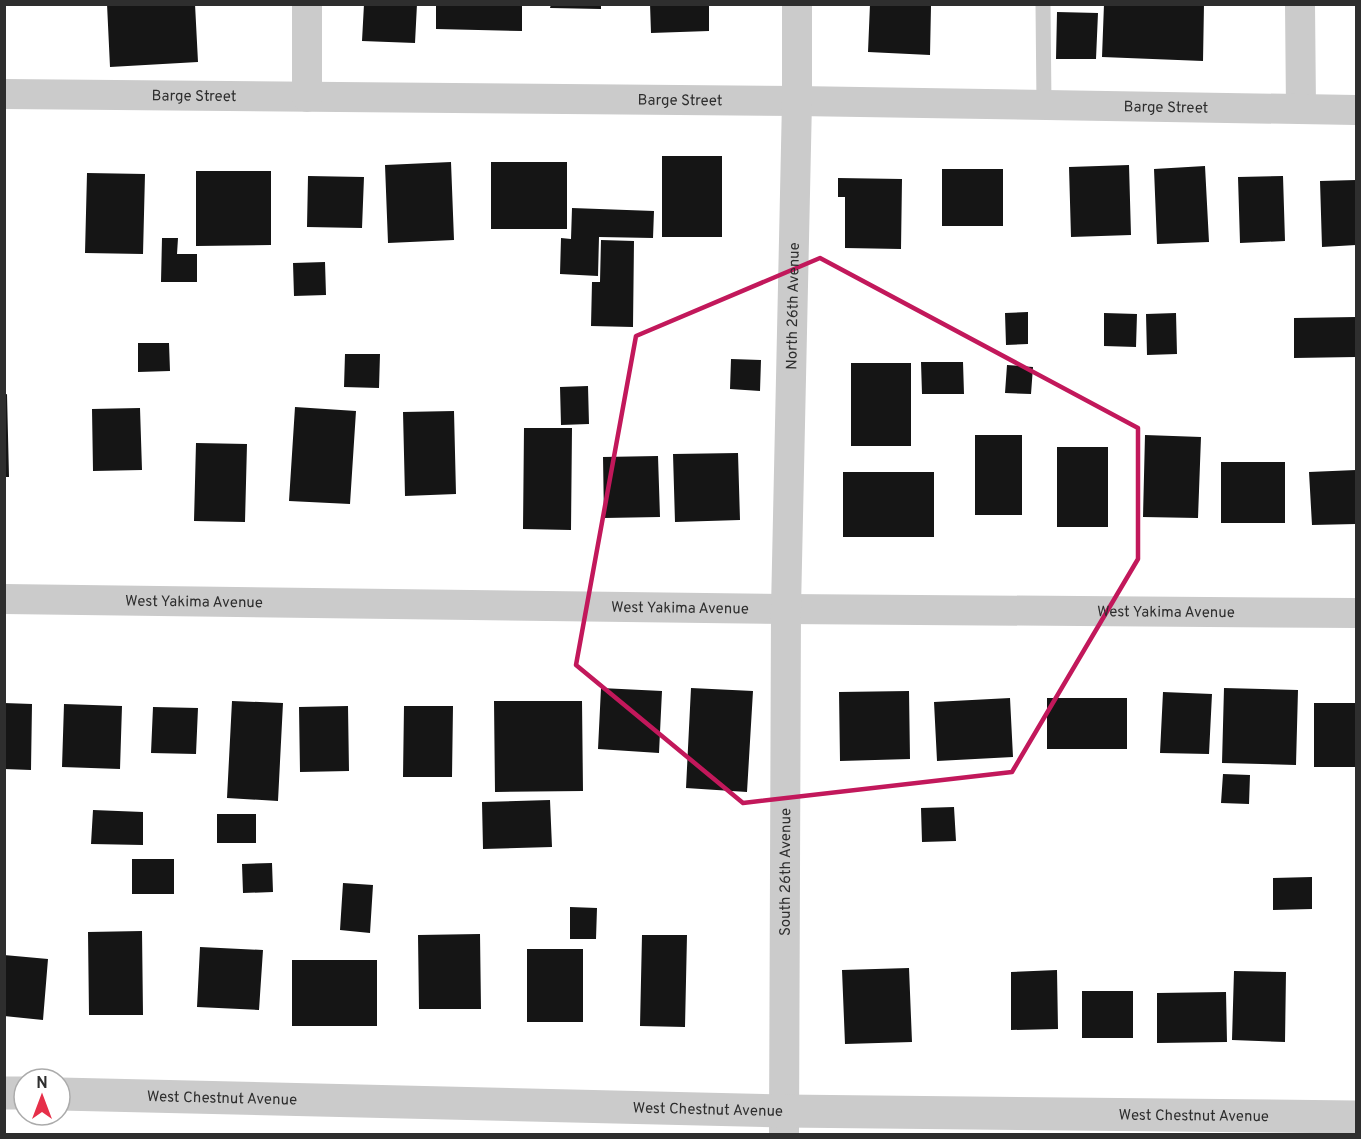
<svg xmlns="http://www.w3.org/2000/svg" width="1361" height="1139" font-family="Overpass,sans-serif">
	<style>
		.building { fill: #151515 }
		.lines { fill: none; stroke-linecap: round; stroke-linejoin: round }
		.service { stroke: #cbcbcb; stroke-width: 15 }
		.minor { stroke: #cbcbcb; stroke-width: 30 }
		.tertiary { stroke: #cbcbcb; stroke-width: 33 }
		.marked { fill: none; stroke: #c2185b; stroke-width: 4.5; stroke-linejoin: round }
		.labels { text-anchor: middle; stroke-width: 6; stroke-linejoin: round; paint-order: stroke }
		.street-label { font-size: 15px; fill: #2e2e2e; stroke: #fff }
	</style>
	<rect width="100%" height="100%" fill="#fff"/>
	<path class="building" d="M 107,4 L 195,4 L 198,62 L 110,67 Z
		M 364,4 L 417,4 L 415,43 L 362,41 Z
		M 436,4 L 522,4 L 522,31 L 436,29 Z
		M 551,4 L 601,4 L 601,9 L 550,8 Z
		M 650,4 L 709,4 L 709,31 L 651,33 Z
		M 870,4 L 931,6 L 930,55 L 868,52 Z
		M 1104,4 L 1204,4 L 1203,61 L 1102,57 Z
		M 1057,12 L 1098,13 L 1096,59 L 1056,59 Z
		M 662,156 L 722,156 L 722,237 L 662,237 Z
		M 451,162 L 454,240 L 388,243 L 385,165 Z
		M 491,162 L 567,162 L 567,229 L 491,229 Z
		M 1129,165 L 1131,235 L 1071,237 L 1069,167 Z
		M 1205,166 L 1209,242 L 1157,244 L 1154,169 Z
		M 942,169 L 1003,169 L 1003,226 L 942,226 Z
		M 196,171 L 271,171 L 271,245 L 196,246 Z
		M 87,173 L 145,174 L 143,254 L 85,253 Z
		M 308,176 L 364,177 L 362,228 L 307,227 Z
		M 1283,176 L 1285,241 L 1240,243 L 1238,177 Z
		M 838,178 L 902,179 L 901,249 L 845,248 L 845,197 L 838,197 Z
		M 1356,180 L 1356,245 L 1322,247 L 1320,181 Z
		M 572,208 L 654,211 L 653,238 L 599,237 L 598,276 L 560,274 L 561,238 L 571,239 Z
		M 162,238 L 178,238 L 177,254 L 197,254 L 197,282 L 161,282 Z
		M 601,240 L 634,241 L 633,327 L 591,326 L 592,282 L 600,282 Z
		M 325,262 L 326,295 L 294,296 L 293,263 Z
		M 1028,312 L 1028,344 L 1006,345 L 1005,313 Z
		M 1104,313 L 1137,314 L 1136,347 L 1104,346 Z
		M 1176,313 L 1177,354 L 1147,355 L 1146,314 Z
		M 1356,317 L 1356,357 L 1294,358 L 1294,318 Z
		M 138,343 L 169,343 L 170,371 L 138,372 Z
		M 345,354 L 380,354 L 379,388 L 344,387 Z
		M 731,359 L 761,360 L 760,391 L 730,389 Z
		M 921,362 L 963,362 L 964,394 L 922,394 Z
		M 851,363 L 911,363 L 911,446 L 851,446 Z
		M 1007,365 L 1033,367 L 1031,394 L 1005,393 Z
		M 588,386 L 589,424 L 561,425 L 560,387 Z
		M 7,394 L 9,477 L 4,477 L 4,395 Z
		M 295,407 L 356,411 L 350,504 L 289,501 Z
		M 140,408 L 142,470 L 93,471 L 92,409 Z
		M 454,411 L 456,494 L 405,496 L 403,412 Z
		M 524,428 L 572,428 L 571,530 L 523,529 Z
		M 975,435 L 1022,435 L 1022,515 L 975,515 Z
		M 1145,435 L 1201,437 L 1198,518 L 1143,517 Z
		M 196,443 L 247,444 L 245,522 L 194,521 Z
		M 1057,447 L 1108,447 L 1108,527 L 1057,527 Z
		M 738,453 L 740,520 L 675,522 L 673,454 Z
		M 658,456 L 660,517 L 604,518 L 603,457 Z
		M 1221,462 L 1285,462 L 1285,523 L 1221,523 Z
		M 1356,470 L 1356,524 L 1312,525 L 1309,472 Z
		M 843,472 L 934,472 L 934,537 L 843,537 Z
		M 601,688 L 662,691 L 659,753 L 598,749 Z
		M 691,688 L 753,691 L 747,792 L 686,788 Z
		M 1224,688 L 1298,690 L 1296,765 L 1222,763 Z
		M 909,691 L 910,759 L 840,761 L 839,692 Z
		M 1163,692 L 1212,694 L 1209,754 L 1160,753 Z
		M 1010,698 L 1013,757 L 937,761 L 934,702 Z
		M 1047,698 L 1127,698 L 1127,749 L 1047,749 Z
		M 232,701 L 283,703 L 278,801 L 227,798 Z
		M 494,701 L 582,701 L 583,791 L 495,792 Z
		M 4,703 L 32,704 L 31,770 L 4,769 Z
		M 1314,703 L 1356,703 L 1356,767 L 1314,767 Z
		M 64,704 L 122,706 L 120,769 L 62,767 Z
		M 348,706 L 349,771 L 300,772 L 299,707 Z
		M 404,706 L 453,706 L 452,777 L 403,777 Z
		M 153,707 L 198,708 L 196,754 L 151,753 Z
		M 1223,774 L 1250,775 L 1249,804 L 1221,803 Z
		M 550,800 L 552,847 L 483,849 L 482,802 Z
		M 954,807 L 956,841 L 922,842 L 921,808 Z
		M 93,810 L 143,812 L 143,845 L 91,844 Z
		M 217,814 L 256,814 L 256,843 L 217,843 Z
		M 132,859 L 174,859 L 174,894 L 132,894 Z
		M 272,863 L 273,892 L 243,893 L 242,864 Z
		M 1312,877 L 1312,909 L 1273,910 L 1273,878 Z
		M 343,883 L 373,885 L 370,933 L 340,930 Z
		M 570,907 L 597,908 L 596,939 L 570,939 Z
		M 142,931 L 143,1015 L 89,1015 L 88,932 Z
		M 480,934 L 481,1009 L 419,1009 L 418,935 Z
		M 642,935 L 687,935 L 685,1027 L 640,1026 Z
		M 200,947 L 263,950 L 259,1010 L 197,1007 Z
		M 527,949 L 583,949 L 583,1022 L 527,1022 Z
		M 4,955 L 48,959 L 43,1020 L 4,1016 Z
		M 292,960 L 377,960 L 377,1026 L 292,1026 Z
		M 909,968 L 912,1042 L 845,1044 L 842,970 Z
		M 1057,970 L 1058,1029 L 1011,1030 L 1011,972 Z
		M 1234,971 L 1286,972 L 1285,1042 L 1232,1040 Z
		M 1082,991 L 1133,991 L 1133,1038 L 1082,1038 Z
		M 1226,992 L 1227,1042 L 1157,1043 L 1157,993 Z"/>
	<g class="lines">
		<path class="service" d="M 1043,4 L 1044,105"/>
		<g class="minor">
			<path d="M 1300,4 L 1301,109"/>
			<path id="s1" d="M 4,94 L 797,101 L 1356,110"/>
			<path d="M 307,97 L 307,4"/>
			<path id="s2" d="M 4,599 L 786,609 L 1356,613"/>
			<path id="s3" d="M 784,1134 L 786,609 L 797,101 L 797,4"/>
		</g>
		<g class="tertiary">
			<path d="M 4,1093 L 24,1093"/>
			<path id="s4" d="M 60,1094 L 784,1111 L 1356,1117"/>
		</g>
	</g>
	<path class="marked" d="M 820,258 L 1138,428 L 1138,559 L 1012,772 L 743,803 L 576,665 L 636,336 Z"/>
	<g class="labels">
		<g class="street-label">
			<text dy="5" stroke="none"><textPath href="#s1" startOffset="190">Barge Street</textPath></text>
			<text dy="5" stroke="none"><textPath href="#s1" startOffset="676">Barge Street</textPath></text>
			<text dy="5" stroke="none"><textPath href="#s1" startOffset="1162">Barge Street</textPath></text>
			<text dy="5" stroke="none"><textPath href="#s3" startOffset="828">North 26th Avenue</textPath></text>
			<text dy="5" stroke="none"><textPath href="#s2" startOffset="190">West Yakima Avenue</textPath></text>
			<text dy="5" stroke="none"><textPath href="#s2" startOffset="676">West Yakima Avenue</textPath></text>
			<text dy="5" stroke="none"><textPath href="#s2" startOffset="1162">West Yakima Avenue</textPath></text>
			<text dy="5" stroke="none"><textPath href="#s3" startOffset="262">South 26th Avenue</textPath></text>
			<text dy="5" stroke="none"><textPath href="#s4" startOffset="162">West Chestnut Avenue</textPath></text>
			<text dy="5" stroke="none"><textPath href="#s4" startOffset="648">West Chestnut Avenue</textPath></text>
			<text dy="5" stroke="none"><textPath href="#s4" startOffset="1134">West Chestnut Avenue</textPath></text>
		</g>
	</g>
	<rect width="1361" height="1139" fill="none" stroke="#2e2e2e" stroke-width="12"/>
	<g transform="translate(42 1097)"><circle r="28" fill="#ffffff" stroke="#ababab" stroke-width="1.5"/>
	<path d="M0-4.5L10 22L0 15L-10 22Z" fill="#e62f49"/>
	<text y="-9" font-size="16" font-weight="bold" text-anchor="middle" fill="#2e2e2e">N</text>
	</g>
</svg>
